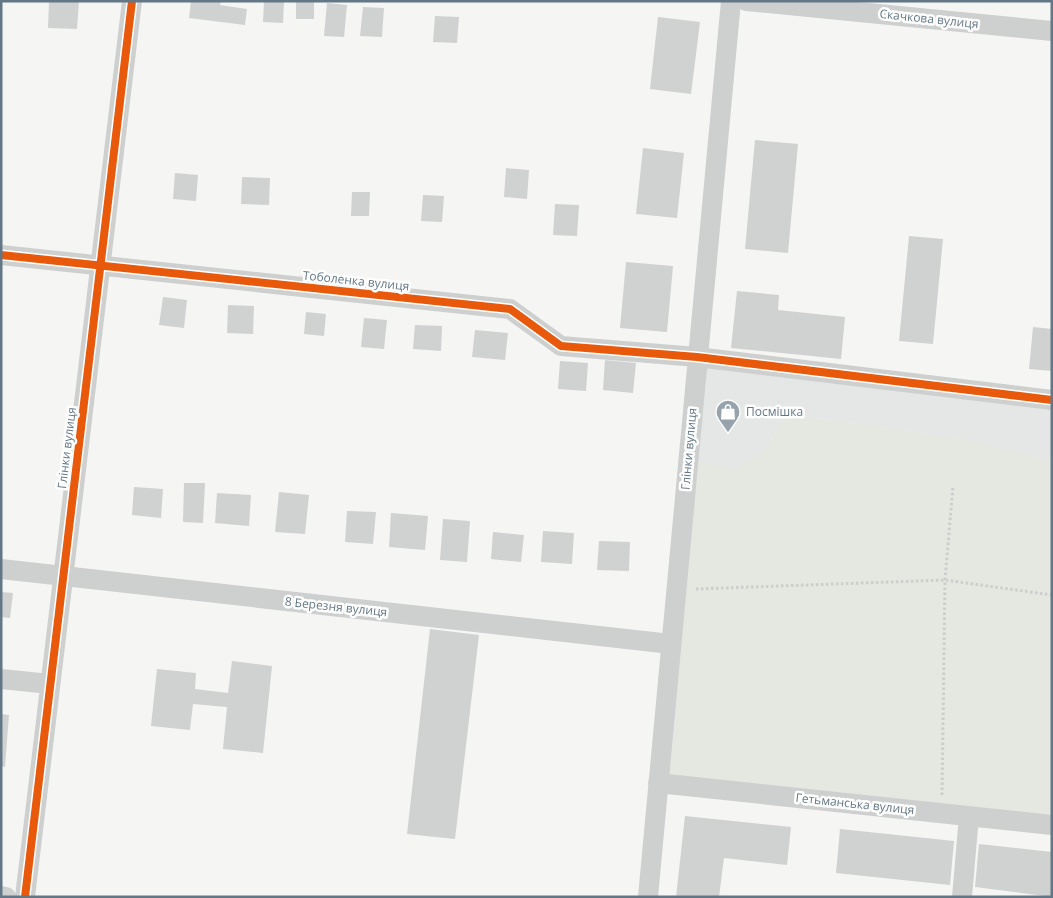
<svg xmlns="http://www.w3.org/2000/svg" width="1053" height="898" font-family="'Open Sans',sans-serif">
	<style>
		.built { fill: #e5e7e6 }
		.green { fill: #e4e8e1 }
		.building { fill: #d0d1d1 }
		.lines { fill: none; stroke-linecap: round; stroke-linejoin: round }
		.path { stroke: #cccdcd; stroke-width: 3; stroke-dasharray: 2.5 2.5; stroke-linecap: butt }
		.minor { stroke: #ced0d0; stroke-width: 20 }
		.cycleway-casing { stroke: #fff; stroke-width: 11 }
		.cycleway { stroke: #e8590c; stroke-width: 8 }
		.labels { text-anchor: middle; stroke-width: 5; stroke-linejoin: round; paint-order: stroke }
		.street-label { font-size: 12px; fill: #637786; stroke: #fff }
		.poi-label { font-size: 12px; fill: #637786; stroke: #fff; text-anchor: start }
	</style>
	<rect width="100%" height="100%" fill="#f5f5f3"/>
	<path class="built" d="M 703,364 L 1052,404 L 1052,462 L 963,439 L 787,414 L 765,449 L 735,470 L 689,459 Z"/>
	<path class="green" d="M 787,414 L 964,439 L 1052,462 L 1052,825 L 661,783 L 689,459 L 735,469 L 765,449 Z"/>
	<path class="building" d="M 49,1 L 79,1 L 77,29 L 48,28 Z
		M 191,1 L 221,1 L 220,5 L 247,9 L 245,25 L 189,18 Z
		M 264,1 L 284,1 L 283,23 L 263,22 Z
		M 296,2 L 314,2 L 314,19 L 296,19 Z
		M 327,3 L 347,5 L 344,37 L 324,36 Z
		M 363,7 L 384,8 L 382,37 L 360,36 Z
		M 435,16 L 459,17 L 457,43 L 433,42 Z
		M 658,17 L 700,22 L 691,94 L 650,89 Z
		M 755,140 L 798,144 L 788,253 L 745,249 Z
		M 643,148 L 684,153 L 677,218 L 636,214 Z
		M 506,168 L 529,170 L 527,199 L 504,197 Z
		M 175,173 L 198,175 L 196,201 L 173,199 Z
		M 242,177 L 270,178 L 269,205 L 241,204 Z
		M 352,192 L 370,192 L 369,216 L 351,216 Z
		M 423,195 L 444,196 L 442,222 L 421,221 Z
		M 555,204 L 579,205 L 577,236 L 553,235 Z
		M 909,236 L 943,239 L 933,344 L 899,341 Z
		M 626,262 L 673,266 L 667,332 L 620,328 Z
		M 737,291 L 779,295 L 778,310 L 845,317 L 841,359 L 731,348 Z
		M 163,297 L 187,300 L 184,328 L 159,325 Z
		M 228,305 L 254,306 L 253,334 L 227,333 Z
		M 306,312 L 326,314 L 324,336 L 304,334 Z
		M 364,318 L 387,320 L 384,349 L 361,347 Z
		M 415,325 L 442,326 L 441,351 L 413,349 Z
		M 1033,327 L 1052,329 L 1052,371 L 1029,369 Z
		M 475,330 L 508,333 L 505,360 L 472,357 Z
		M 605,360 L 636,363 L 633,393 L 603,390 Z
		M 560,361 L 588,363 L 586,391 L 558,389 Z
		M 184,483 L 205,483 L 203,523 L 183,522 Z
		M 134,487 L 163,489 L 161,518 L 132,515 Z
		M 279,492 L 309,495 L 305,534 L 275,532 Z
		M 217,493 L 251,495 L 249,526 L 215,523 Z
		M 347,511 L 376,512 L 373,544 L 345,542 Z
		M 391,513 L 428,516 L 425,550 L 389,547 Z
		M 443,519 L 470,521 L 467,562 L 440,560 Z
		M 543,531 L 574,533 L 572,564 L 541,562 Z
		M 493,532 L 524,535 L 521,562 L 491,559 Z
		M 599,541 L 630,542 L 629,571 L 597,570 Z
		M 1,592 L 13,593 L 10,618 L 1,617 Z
		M 430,629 L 479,635 L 455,839 L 407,834 Z
		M 232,661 L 272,666 L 263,753 L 223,749 L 227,707 L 193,704 L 190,730 L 151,726 L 157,669 L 196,673 L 195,689 L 228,693 Z
		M 1,714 L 9,715 L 5,767 L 1,766 Z
		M 685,816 L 791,827 L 787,865 L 724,858 L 719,897 L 676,897 Z
		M 840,829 L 954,841 L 950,885 L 836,873 Z
		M 979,844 L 1052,852 L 1052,897 L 975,887 Z"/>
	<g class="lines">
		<path class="path" d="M 696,589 L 945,580 L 1052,595
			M 942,795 L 945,580 L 953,486"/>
		<path class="minor" d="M 746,1 L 1052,31
			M 1,255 L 510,309 L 561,346 L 697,357 L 1052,400
			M 1,569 L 671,644
			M 1,679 L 50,684
			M 658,783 L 1052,825
			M 1,896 L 6,897
			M 25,897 L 132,1
			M 648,897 L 731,1
			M 962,897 L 969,816"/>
		<defs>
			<path id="cycleway" d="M 1,255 L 510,309 L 561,346 L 697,357 L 1052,400
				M 25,897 L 132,1"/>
		</defs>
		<use href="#cycleway" class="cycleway-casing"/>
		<use href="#cycleway" class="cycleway"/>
	</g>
	<defs>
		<symbol id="shop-pin" viewBox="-11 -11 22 30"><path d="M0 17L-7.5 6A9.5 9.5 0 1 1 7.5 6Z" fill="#96a3ac" stroke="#fff"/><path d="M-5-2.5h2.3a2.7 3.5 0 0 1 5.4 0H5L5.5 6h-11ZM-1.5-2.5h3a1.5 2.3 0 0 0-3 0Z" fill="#fff"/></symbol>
	</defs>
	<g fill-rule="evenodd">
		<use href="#shop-pin" x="714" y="398" width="28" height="38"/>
	</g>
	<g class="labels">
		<g class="street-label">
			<text transform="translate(929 19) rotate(6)" y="4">Скачкова вулиця</text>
			<text transform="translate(356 281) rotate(6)" y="4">Тоболенка вулиця</text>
			<text transform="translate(67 448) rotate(-83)" y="4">Глінки вулиця</text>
			<text transform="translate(689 449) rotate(-85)" y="4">Глінки вулиця</text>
			<text transform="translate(336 607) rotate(6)" y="4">8 Березня вулиця</text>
			<text transform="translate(855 804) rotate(6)" y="4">Гетьманська вулиця</text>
		</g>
		<g class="poi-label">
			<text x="746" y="416">Посмішка</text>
		</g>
	</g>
	<rect width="1053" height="898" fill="none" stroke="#637786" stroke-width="5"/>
</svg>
